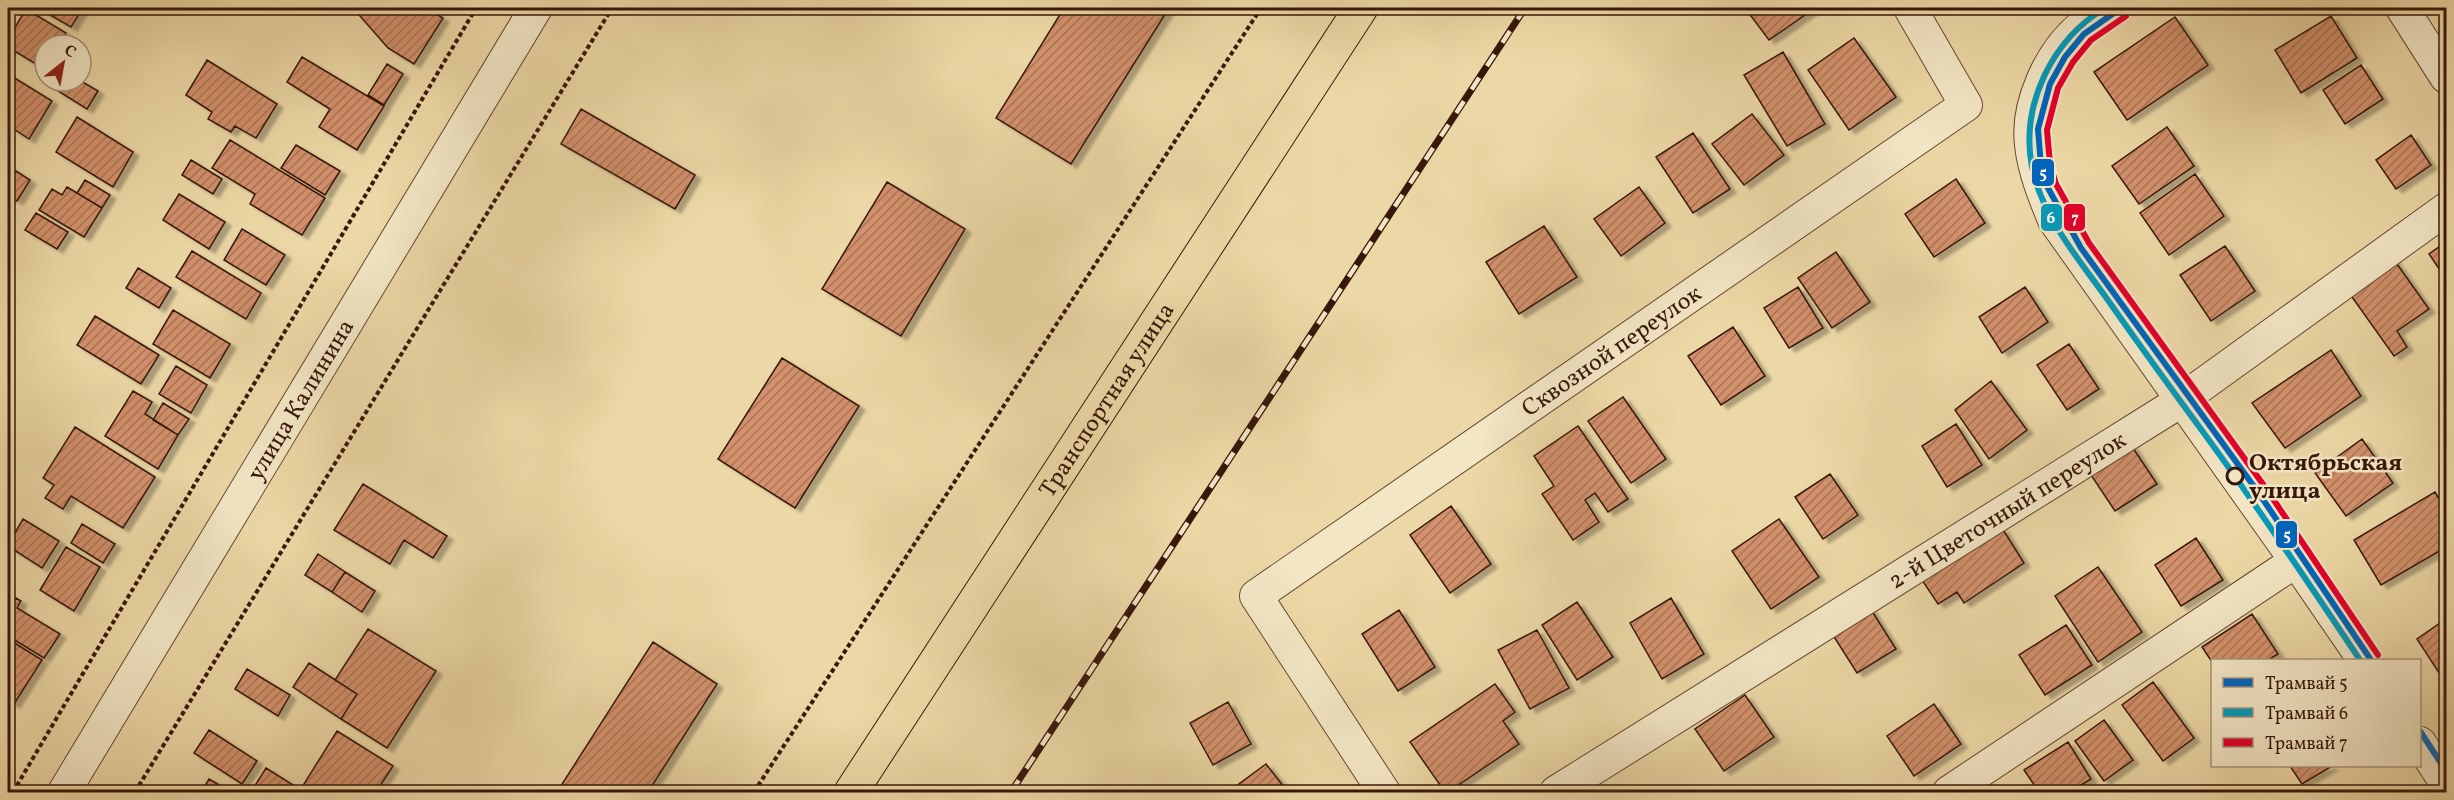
<svg xmlns="http://www.w3.org/2000/svg" width="2454" height="800" font-family="Vollkorn,serif">
	<style>
		.building { fill: url(#building-hatch); stroke: #38170a; stroke-width: 1.5; filter: url(#shadow) }
		.lines { fill: none; stroke-linecap: round; stroke-linejoin: round }
		.street-casing { stroke: #654731; stroke-width: 34 }
		.primary-casing { stroke: #38170a; stroke-width: 35 }
		.path { stroke: #38170a; stroke-width: 4; stroke-dasharray: 4.5 3; stroke-linecap: butt }
		.street { stroke: #f3e6c5; stroke-width: 32 }
		.primary { stroke: #ecd8a6; stroke-width: 33 }
		.rail-casing { stroke: #38170a; stroke-width: 7 }
		.rail { stroke: #f3e6c5; stroke-width: 4.5; stroke-dasharray: 14; stroke-linecap: butt }
		.tram-1-casing { stroke: #f3e6c5; stroke-width: 10 }
		.tram-2-casing { stroke: #f3e6c5; stroke-width: 10 }
		.tram-3-casing { stroke: #f3e6c5; stroke-width: 10 }
		.tram-1 { stroke: #0065bd; stroke-width: 6 }
		.tram-2 { stroke: #069aba; stroke-width: 6 }
		.tram-3 { stroke: #e4002b; stroke-width: 6 }
		.stop-dot { fill: #f3e6c5; stroke: #38170a; stroke-width: 3 }
		.labels { text-anchor: middle; stroke-width: 5; stroke-linejoin: round; paint-order: stroke }
		.street-label { font-size: 24px; fill: #38170a; stroke: #f3e6c5 }
		.stop-label { font-size: 24px; font-weight: bold; fill: #38170a; stroke: #f3e6c5; text-anchor: start }
		.line-badge { stroke: #f3e6c5; stroke-width: 2 }
		.badge-label { font-size: 16px; text-anchor: middle; font-weight: bold; fill: #fff }
	</style>
	<defs>
		<pattern id="building-hatch" width="6" height="6" patternUnits="userSpaceOnUse" patternTransform="scale(1.5)"><rect width="6" height="6" fill="#d2916c"/><path d="M-1 1l2-2M0 6l6-6M5 7l2-2" fill="none" stroke="#ab7557"/></pattern>
		<filter id="shadow"><feDropShadow dx="6" dy="4" stdDeviation="1.5" flood-color="#0004"/></filter>
	</defs>
	<rect width="100%" height="100%" fill="#ecd8a6"/>
	<filter id="stains"><feTurbulence type="fractalNoise" baseFrequency=".00333" numOctaves="4"/><feColorMatrix values="0 0 0 0 .2 0 0 0 0 .09 0 0 0 0 .02 0 0 0 .5 -.17"/></filter>
	<radialGradient id="worn" r=".72"><stop offset=".6" stop-color="#630" stop-opacity="0"/><stop offset="1" stop-color="#630" stop-opacity=".3"/></radialGradient>
	<path class="building" d="M 38,8 L 83,8 L 71,27 Z
		M 353,8 L 426,8 L 443,18 L 414,64 L 388,48 Z
		M 1064,8 L 1169,8 L 1071,164 L 996,118 Z
		M 1745,8 L 1815,8 L 1769,40 Z
		M 26,9 L 66,33 L 59,45 L 45,45 L 44,69 L 8,47 L 8,39 Z
		M 2331,16 L 2357,58 L 2301,93 L 2275,50 Z
		M 2175,17 L 2208,65 L 2127,120 L 2094,72 Z
		M 1854,38 L 1896,97 L 1849,130 L 1808,70 Z
		M 1783,52 L 1825,124 L 1787,146 L 1744,75 Z
		M 302,57 L 384,106 L 357,150 L 319,127 L 330,109 L 287,82 Z
		M 207,60 L 277,104 L 256,138 L 235,126 L 231,132 L 208,119 L 212,112 L 186,95 Z
		M 387,64 L 403,74 L 384,105 L 368,95 Z
		M 2361,65 L 2383,99 L 2345,124 L 2323,90 Z
		M 8,74 L 52,101 L 29,139 L 8,125 Z
		M 64,81 L 81,81 L 98,91 L 87,109 L 58,91 Z
		M 581,109 L 695,175 L 675,209 L 561,144 Z
		M 1752,114 L 1784,155 L 1744,185 L 1712,144 Z
		M 77,117 L 133,152 L 113,187 L 56,152 Z
		M 2167,127 L 2194,166 L 2139,204 L 2112,166 Z
		M 1693,133 L 1730,189 L 1693,213 L 1656,157 Z
		M 2411,135 L 2431,165 L 2396,189 L 2376,160 Z
		M 230,140 L 325,198 L 302,235 L 250,204 L 255,194 L 212,168 Z
		M 296,145 L 340,171 L 325,195 L 281,168 Z
		M 191,160 L 222,179 L 213,194 L 182,175 Z
		M 8,166 L 30,180 L 17,201 L 8,195 Z
		M 2195,174 L 2224,216 L 2169,255 L 2140,213 Z
		M 1956,179 L 1985,223 L 1934,257 L 1905,214 Z
		M 85,180 L 110,195 L 102,208 L 77,193 Z
		M 887,182 L 965,229 L 901,336 L 822,289 Z
		M 67,187 L 102,208 L 84,237 L 39,210 L 52,189 L 62,195 Z
		M 1639,187 L 1665,223 L 1621,256 L 1594,219 Z
		M 179,194 L 225,222 L 209,249 L 163,220 Z
		M 36,213 L 68,232 L 57,249 L 25,230 Z
		M 1544,226 L 1577,277 L 1519,314 L 1486,262 Z
		M 242,229 L 285,255 L 266,285 L 224,260 Z
		M 2446,242 L 2446,279 L 2429,254 Z
		M 2225,246 L 2255,291 L 2211,321 L 2180,275 Z
		M 192,251 L 261,293 L 246,319 L 176,277 Z
		M 1836,252 L 1870,302 L 1832,328 L 1798,278 Z
		M 2392,257 L 2429,309 L 2397,331 L 2407,347 L 2394,356 L 2347,290 Z
		M 138,268 L 171,288 L 159,308 L 126,288 Z
		M 1798,287 L 1823,328 L 1789,348 L 1764,308 Z
		M 2025,287 L 2048,322 L 2002,353 L 1979,317 Z
		M 173,310 L 230,344 L 210,378 L 153,344 Z
		M 95,316 L 159,355 L 141,384 L 77,345 Z
		M 1733,327 L 1765,376 L 1721,405 L 1688,356 Z
		M 2069,344 L 2099,389 L 2067,410 L 2037,365 Z
		M 2331,350 L 2361,396 L 2285,448 L 2252,403 Z
		M 782,358 L 859,406 L 795,508 L 718,459 Z
		M 176,366 L 207,385 L 191,413 L 159,394 Z
		M 1991,381 L 2027,430 L 1989,459 L 1955,410 Z
		M 133,391 L 152,402 L 145,414 L 178,435 L 158,469 L 105,436 Z
		M 1623,397 L 1666,459 L 1631,483 L 1588,421 Z
		M 163,403 L 189,419 L 178,435 L 153,420 Z
		M 1956,424 L 1982,465 L 1947,487 L 1922,446 Z
		M 1578,426 L 1628,499 L 1608,512 L 1595,493 L 1585,500 L 1599,522 L 1573,540 L 1542,494 L 1554,486 L 1534,456 Z
		M 75,427 L 155,477 L 123,528 L 71,496 L 63,509 L 45,498 L 54,485 L 43,478 Z
		M 2362,439 L 2393,483 L 2346,516 L 2315,473 Z
		M 2131,445 L 2157,484 L 2115,511 L 2089,472 Z
		M 1830,474 L 1858,515 L 1823,539 L 1795,497 Z
		M 363,484 L 447,536 L 433,558 L 404,540 L 390,564 L 334,530 Z
		M 2435,492 L 2446,511 L 2446,560 L 2441,550 L 2381,585 L 2354,540 Z
		M 1451,506 L 1491,564 L 1450,593 L 1410,535 Z
		M 23,519 L 59,541 L 42,568 L 8,546 L 8,532 L 13,536 Z
		M 1779,519 L 1819,577 L 1771,609 L 1732,551 Z
		M 82,524 L 115,544 L 103,563 L 71,543 Z
		M 2002,528 L 2024,563 L 1964,603 L 1957,592 L 1938,604 L 1922,580 Z
		M 2196,538 L 2223,580 L 2181,606 L 2155,565 Z
		M 66,547 L 100,567 L 74,611 L 40,590 Z
		M 318,554 L 345,572 L 332,592 L 305,575 Z
		M 2098,567 L 2142,632 L 2098,662 L 2055,596 Z
		M 345,572 L 375,591 L 362,612 L 332,592 Z
		M 16,598 L 21,601 L 17,608 L 60,634 L 44,658 L 8,636 L 8,600 L 12,603 Z
		M 1671,598 L 1704,654 L 1662,679 L 1630,623 Z
		M 1577,602 L 1613,657 L 1577,680 L 1542,625 Z
		M 1870,608 L 1896,649 L 1857,673 L 1831,632 Z
		M 1399,610 L 1435,667 L 1398,691 L 1362,634 Z
		M 2252,614 L 2278,654 L 2268,660 L 2212,662 L 2202,647 Z
		M 2446,619 L 2446,672 L 2441,676 L 2417,639 Z
		M 2066,625 L 2092,665 L 2045,695 L 2019,655 Z
		M 368,629 L 436,671 L 387,748 L 341,719 L 357,694 L 335,680 Z
		M 1537,630 L 1569,688 L 1530,709 L 1498,650 Z
		M 8,639 L 42,660 L 14,704 L 8,700 Z
		M 653,642 L 717,684 L 648,792 L 557,792 Z
		M 309,663 L 357,694 L 341,719 L 293,687 Z
		M 247,669 L 290,695 L 278,716 L 235,689 Z
		M 2153,682 L 2194,738 L 2163,761 L 2122,705 Z
		M 1495,684 L 1515,712 L 1503,721 L 1519,744 L 1448,792 L 1445,792 L 1410,742 Z
		M 1745,695 L 1774,737 L 1724,771 L 1695,729 Z
		M 1228,702 L 1251,744 L 1213,765 L 1190,723 Z
		M 1934,704 L 1961,744 L 1914,776 L 1887,736 Z
		M 2104,720 L 2133,760 L 2104,781 L 2075,741 Z
		M 209,730 L 257,761 L 242,784 L 194,753 Z
		M 337,731 L 393,766 L 376,792 L 299,792 Z
		M 2068,742 L 2091,779 L 2070,792 L 2039,792 L 2024,770 Z
		M 1266,764 L 1288,792 L 1228,792 Z
		M 2290,766 L 2332,766 L 2302,784 Z
		M 266,768 L 293,785 L 289,792 L 251,792 Z
		M 209,779 L 231,792 L 201,792 Z"/>
	<g class="lines">
		<defs>
			<g id="street">
				<path d="M 2108,8 C 2099,14 2090,19 2082,26 C 2050,52 2026,104 2031,145 C 2034,171 2044,196 2054,220 L 2296,561 L 2364,660"/>
				<path d="M 2402,8 L 2446,77"/>
				<path d="M 2420,743 L 2446,783"/>
				<path id="s1" d="M 64,792 L 536,8"/>
				<path id="s2" d="M 1384,792 L 1256,596 L 1966,105 L 1910,8"/>
				<path id="s3" d="M 1556,792 L 2173,406 L 2446,209"/>
				<path d="M 1949,792 L 2296,561"/>
			</g>
			<g id="primary">
				<path id="s4" d="M 851,792 L 1361,8"/>
			</g>
		</defs>
		<use href="#street" class="street-casing"/>
		<use href="#primary" class="primary-casing"/>
		<path class="path" d="M 13,792 L 476,8
			M 135,792 L 612,8
			M 754,792 L 1261,8"/>
		<use href="#street" class="street"/>
		<use href="#primary" class="primary"/>
		<defs>
			<path id="rail" d="M 1011,792 L 1525,8"/>
		</defs>
		<use href="#rail" class="rail-casing"/>
		<use href="#rail" class="rail"/>
		<defs>
			<path id="tram-1" d="M 2121,8 L 2084,34 L 2065,57 L 2050,84 L 2038,129 L 2041,166 L 2048,188 L 2081,248 L 2258,492 L 2371,660
				M 2420,731 L 2446,771"/>
			<path id="tram-2" d="M 2105,8 C 2052,40 2020,105 2032,167 C 2042,216 2077,257 2105,296 C 2138,343 2172,390 2206,436 C 2260,510 2310,585 2360,660"/>
			<path id="tram-3" d="M 2126,16 L 2091,40 L 2073,62 L 2058,88 L 2047,130 L 2050,164 L 2056,184 L 2089,243 L 2265,487 L 2378,655"/>
		</defs>
		<use href="#tram-1" class="tram-1-casing"/>
		<use href="#tram-2" class="tram-2-casing"/>
		<use href="#tram-3" class="tram-3-casing"/>
		<use href="#tram-1" class="tram-1"/>
		<use href="#tram-2" class="tram-2"/>
		<use href="#tram-3" class="tram-3"/>
	</g>
	<circle class="stop-dot" cx="2235" cy="476" r="8"/>
	<g class="labels">
		<g class="street-label">
			<text dy="8" stroke="none"><textPath href="#s2" startOffset="666">Сквозной переулок</textPath></text>
			<text dy="8" stroke="none"><textPath href="#s1" startOffset="458">улица Калинина</textPath></text>
			<text dy="8" stroke="none"><textPath href="#s4" startOffset="468">Транспортная улица</textPath></text>
			<text dy="8" stroke="none"><textPath href="#s3" startOffset="532">2-й Цветочный переулок</textPath></text>
		</g>
		<g class="stop-label">
			<text x="2249" y="470">Октябрьская<tspan x="2249" dy="28">улица</tspan></text>
		</g>
	</g>
	<g class="line-badge">
		<rect x="2031" y="158" width="24" height="29" rx="6" fill="#0065bd"/>
		<rect x="2063" y="203" width="23" height="29" rx="6" fill="#e4002b"/>
		<rect x="2040" y="203" width="23" height="29" rx="6" fill="#069aba"/>
		<rect x="2275" y="520" width="23" height="29" rx="6" fill="#0065bd"/>
	</g>
	<g class="badge-label">
		<text x="2043" y="178">5</text>
		<text x="2075" y="223">7</text>
		<text x="2051" y="223">6</text>
		<text x="2287" y="540">5</text>
	</g>
	<rect width="2454" height="800" fill="none" stroke="#ecd8a6" stroke-width="30"/>
	<rect x="9" y="9" width="2436" height="782" fill="none" stroke="#38170a" stroke-width="3"/>
	<rect x="15" y="15" width="2424" height="770" fill="none" stroke="#38170a" stroke-width="1.5"/>
	<rect x="2211" y="659" width="210" height="108" fill="#f3e6c5" stroke="#a8937a" stroke-width="1.5"/>
	<rect x="2223" y="678" width="30" height="9" fill="#0065bd" stroke="#a8937a" stroke-width="1.5"/>
	<text x="2265" y="689" font-size="18" fill="#38170a">Трамвай 5</text>
	<rect x="2223" y="708" width="30" height="9" fill="#069aba" stroke="#a8937a" stroke-width="1.5"/>
	<text x="2265" y="719" font-size="18" fill="#38170a">Трамвай 6</text>
	<rect x="2223" y="738" width="30" height="9" fill="#e4002b" stroke="#a8937a" stroke-width="1.5"/>
	<text x="2265" y="749" font-size="18" fill="#38170a">Трамвай 7</text>
	<g transform="translate(63 63) rotate(31)"><circle r="28" fill="#f3e6c5" stroke="#a8937a" stroke-width="1.5"/>
	<path d="M0-4.5L10 22L0 15L-10 22Z" fill="#8f2418"/>
	<text y="-9" font-size="16" font-weight="bold" text-anchor="middle" fill="#38170a">С</text>
	</g>
	<rect width="100%" height="100%" filter="url(#stains)"/>
	<rect width="100%" height="100%" fill="url(#worn)"/>
</svg>
